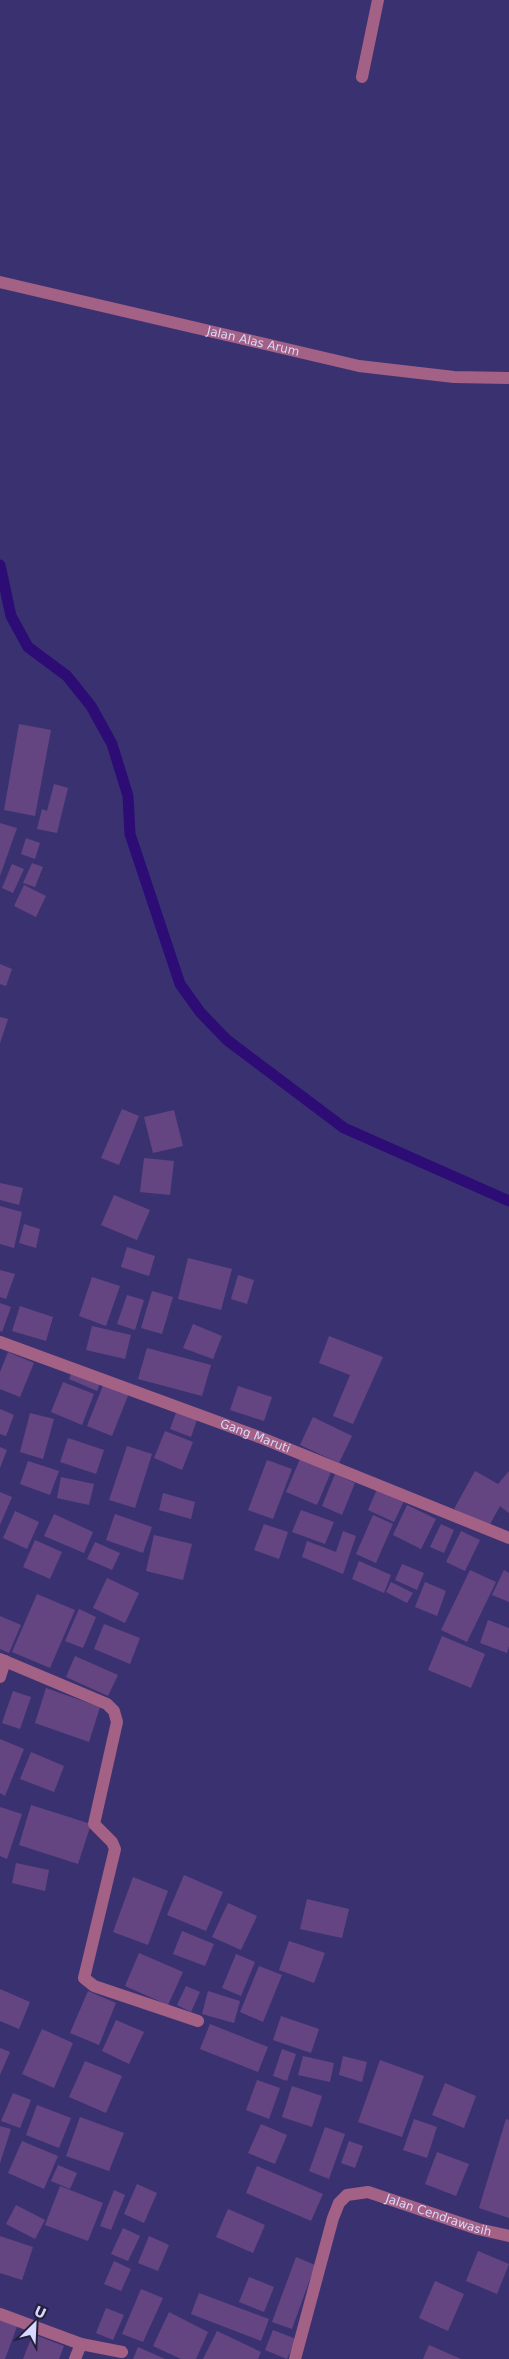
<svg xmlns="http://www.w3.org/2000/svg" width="509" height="2359" font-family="'DejaVu Sans',sans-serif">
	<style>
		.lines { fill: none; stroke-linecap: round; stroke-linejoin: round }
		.stream { stroke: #2e0c75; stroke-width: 11 }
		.building { fill: #644582 }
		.minor { stroke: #a36186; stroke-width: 12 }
		.labels { text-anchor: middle; stroke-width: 4; stroke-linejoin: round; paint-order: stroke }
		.street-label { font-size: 12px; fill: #d9d8fe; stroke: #22203c }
	</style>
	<rect width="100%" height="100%" fill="#3a3270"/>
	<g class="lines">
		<path class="stream" d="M 0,565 L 11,616 L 28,647 L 67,676 L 91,706 L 112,744 L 128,796 L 130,834 L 180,984 L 200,1012 L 227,1040 L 344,1128 L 509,1201"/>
	</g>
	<path class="building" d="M 19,724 L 51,730 L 35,816 L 4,810 Z
		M 54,784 L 68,788 L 57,833 L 37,829 L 42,809 L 47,811 Z
		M 0,823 L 17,828 L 0,876 Z
		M 26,838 L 40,843 L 35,859 L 21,854 Z
		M 32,863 L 43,867 L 35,887 L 23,883 Z
		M 12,864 L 24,869 L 13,893 L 2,888 Z
		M 24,885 L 46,896 L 36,917 L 14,906 Z
		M 0,964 L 12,969 L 6,986 L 0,984 Z
		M 0,1017 L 8,1019 L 0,1043 Z
		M 122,1109 L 139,1116 L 119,1165 L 101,1158 Z
		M 174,1110 L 183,1146 L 153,1153 L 144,1117 Z
		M 144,1158 L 174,1161 L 170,1195 L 140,1192 Z
		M 0,1183 L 23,1188 L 19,1205 L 0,1200 Z
		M 114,1195 L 150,1210 L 137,1240 L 101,1225 Z
		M 0,1206 L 22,1212 L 14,1248 L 0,1244 Z
		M 24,1224 L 40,1229 L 36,1248 L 19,1243 Z
		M 127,1247 L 155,1256 L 149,1276 L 121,1267 Z
		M 188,1258 L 232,1269 L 221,1310 L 178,1299 Z
		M 0,1270 L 15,1274 L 6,1299 L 0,1297 Z
		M 238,1275 L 254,1280 L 247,1304 L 231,1299 Z
		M 92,1277 L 120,1286 L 106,1326 L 79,1316 Z
		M 152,1291 L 173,1297 L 162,1334 L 141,1328 Z
		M 127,1295 L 144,1300 L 135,1330 L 117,1324 Z
		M 0,1303 L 11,1307 L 2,1332 L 0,1331 Z
		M 20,1306 L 53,1317 L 46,1341 L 12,1331 Z
		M 193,1324 L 222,1336 L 213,1359 L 183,1348 Z
		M 92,1326 L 131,1335 L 125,1359 L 86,1350 Z
		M 329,1336 L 383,1357 L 353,1424 L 333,1416 L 350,1375 L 319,1363 Z
		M 147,1348 L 211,1365 L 202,1396 L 138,1379 Z
		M 8,1352 L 34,1363 L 20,1397 L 0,1389 L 0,1372 Z
		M 72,1372 L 100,1383 L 97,1391 L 69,1379 Z
		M 63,1382 L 94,1394 L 82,1425 L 51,1412 Z
		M 104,1383 L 129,1393 L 112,1436 L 87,1426 Z
		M 238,1386 L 272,1397 L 264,1421 L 230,1410 Z
		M 0,1409 L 14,1415 L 6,1436 L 0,1434 Z
		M 177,1410 L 198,1417 L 191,1437 L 170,1429 Z
		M 30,1413 L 54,1419 L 43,1459 L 20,1452 Z
		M 313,1417 L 352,1436 L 339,1463 L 300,1445 Z
		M 165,1431 L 193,1442 L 182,1470 L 154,1458 Z
		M 68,1438 L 104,1450 L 96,1474 L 60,1462 Z
		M 127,1446 L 152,1454 L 135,1508 L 109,1500 Z
		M 0,1447 L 7,1450 L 0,1468 Z
		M 300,1459 L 331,1472 L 317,1505 L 286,1492 Z
		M 267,1460 L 292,1469 L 273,1519 L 248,1510 Z
		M 28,1461 L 59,1471 L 50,1495 L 20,1484 Z
		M 475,1471 L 498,1484 L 509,1471 L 509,1513 L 500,1506 L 488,1528 L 454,1509 Z
		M 335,1474 L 355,1483 L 342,1515 L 322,1506 Z
		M 61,1477 L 94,1484 L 89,1505 L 57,1498 Z
		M 377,1489 L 404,1501 L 394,1522 L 368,1510 Z
		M 0,1492 L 12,1497 L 0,1525 Z
		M 163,1493 L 195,1502 L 191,1519 L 159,1510 Z
		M 407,1505 L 436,1519 L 421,1549 L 393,1535 Z
		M 301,1510 L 334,1522 L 325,1544 L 292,1532 Z
		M 15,1511 L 39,1522 L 27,1549 L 3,1538 Z
		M 54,1514 L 93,1532 L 84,1553 L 44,1536 Z
		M 115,1514 L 152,1527 L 143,1553 L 106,1540 Z
		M 373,1515 L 393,1524 L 376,1563 L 356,1554 Z
		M 264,1524 L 288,1532 L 279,1559 L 254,1550 Z
		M 441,1524 L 454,1530 L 444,1553 L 430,1547 Z
		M 343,1531 L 356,1536 L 343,1574 L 302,1557 L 307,1541 L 336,1552 Z
		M 461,1531 L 480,1540 L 465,1571 L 446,1562 Z
		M 154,1535 L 192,1544 L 183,1580 L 146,1571 Z
		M 35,1540 L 62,1552 L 50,1579 L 23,1567 Z
		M 95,1542 L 120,1553 L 112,1570 L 87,1559 Z
		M 359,1561 L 391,1575 L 384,1593 L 352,1579 Z
		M 402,1564 L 424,1573 L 417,1590 L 395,1580 Z
		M 470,1570 L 496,1582 L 467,1642 L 441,1630 Z
		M 504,1570 L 509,1573 L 509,1602 L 492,1595 Z
		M 107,1578 L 139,1593 L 125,1623 L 93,1608 Z
		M 391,1582 L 413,1593 L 407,1603 L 386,1592 Z
		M 425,1582 L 446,1591 L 437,1616 L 415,1607 Z
		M 37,1594 L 75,1610 L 50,1668 L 12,1652 Z
		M 79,1609 L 96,1617 L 83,1648 L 65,1641 Z
		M 0,1616 L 21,1625 L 9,1653 L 0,1649 Z
		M 488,1620 L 509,1628 L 509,1646 L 507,1653 L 480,1643 Z
		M 104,1624 L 140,1638 L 130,1664 L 94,1649 Z
		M 442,1636 L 485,1654 L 471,1688 L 428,1670 Z
		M 75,1656 L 118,1675 L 108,1696 L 66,1677 Z
		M 46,1688 L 100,1707 L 89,1742 L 35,1723 Z
		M 13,1691 L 31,1697 L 20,1729 L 2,1723 Z
		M 0,1739 L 24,1749 L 5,1796 L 0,1793 Z
		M 31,1752 L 64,1766 L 54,1792 L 20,1779 Z
		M 31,1805 L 91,1824 L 78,1864 L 19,1845 Z
		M 0,1807 L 22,1814 L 7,1859 L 0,1856 Z
		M 16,1863 L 49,1870 L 45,1891 L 12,1883 Z
		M 184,1875 L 223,1892 L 206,1931 L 167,1915 Z
		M 133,1877 L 168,1891 L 148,1945 L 113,1932 Z
		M 307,1899 L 349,1909 L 342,1938 L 300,1929 Z
		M 228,1903 L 257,1916 L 241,1950 L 212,1937 Z
		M 182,1931 L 214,1944 L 205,1966 L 173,1954 Z
		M 289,1941 L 325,1953 L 314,1983 L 279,1970 Z
		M 139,1953 L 183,1972 L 168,2005 L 125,1986 Z
		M 236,1954 L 255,1962 L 241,1996 L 222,1988 Z
		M 259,1966 L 282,1975 L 263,2022 L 240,2012 Z
		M 186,1986 L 200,1992 L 191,2012 L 177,2005 Z
		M 0,1989 L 30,2002 L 19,2029 L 0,2021 Z
		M 88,1991 L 116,2003 L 99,2045 L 70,2033 Z
		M 208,1991 L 240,2001 L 234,2023 L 202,2014 Z
		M 281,2016 L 319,2029 L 311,2053 L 273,2040 Z
		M 116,2020 L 144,2032 L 129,2064 L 102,2051 Z
		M 210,2024 L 268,2047 L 258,2072 L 200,2049 Z
		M 42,2029 L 73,2043 L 54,2088 L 22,2074 Z
		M 0,2048 L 10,2052 L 0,2075 Z
		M 282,2049 L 296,2054 L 287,2081 L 273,2076 Z
		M 303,2056 L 334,2063 L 330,2082 L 298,2075 Z
		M 343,2056 L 367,2062 L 362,2082 L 339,2075 Z
		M 380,2060 L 424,2076 L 402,2137 L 358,2122 Z
		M 85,2061 L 122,2076 L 106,2113 L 69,2097 Z
		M 257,2080 L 280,2088 L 269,2119 L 246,2110 Z
		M 445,2083 L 476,2096 L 464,2128 L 432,2115 Z
		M 292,2086 L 322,2096 L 312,2127 L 282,2117 Z
		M 13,2093 L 31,2100 L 20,2128 L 1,2121 Z
		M 37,2105 L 71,2118 L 59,2148 L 26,2135 Z
		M 80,2117 L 124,2133 L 109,2171 L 66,2156 Z
		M 414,2119 L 437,2127 L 427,2158 L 403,2150 Z
		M 506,2119 L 509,2120 L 509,2218 L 479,2208 Z
		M 261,2124 L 287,2135 L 275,2164 L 248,2153 Z
		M 0,2126 L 11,2129 L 0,2163 Z
		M 325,2127 L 345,2134 L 329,2179 L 309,2171 Z
		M 22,2141 L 58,2156 L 44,2189 L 8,2173 Z
		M 349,2141 L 363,2146 L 355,2168 L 341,2163 Z
		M 437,2152 L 469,2164 L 456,2196 L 425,2184 Z
		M 58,2165 L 77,2173 L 70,2189 L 51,2181 Z
		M 257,2166 L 323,2194 L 311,2221 L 246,2193 Z
		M 137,2184 L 157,2193 L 144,2223 L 124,2214 Z
		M 60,2186 L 103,2203 L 88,2241 L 45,2225 Z
		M 114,2190 L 125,2195 L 111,2230 L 100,2226 Z
		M 16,2205 L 45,2220 L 35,2239 L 6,2224 Z
		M 228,2209 L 265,2225 L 253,2253 L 216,2237 Z
		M 123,2228 L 140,2236 L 128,2261 L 111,2254 Z
		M 0,2236 L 33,2247 L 22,2280 L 0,2273 Z
		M 149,2236 L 169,2245 L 158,2271 L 138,2263 Z
		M 478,2251 L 509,2264 L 497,2294 L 466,2281 Z
		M 296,2257 L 315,2265 L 292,2329 L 272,2322 Z
		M 114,2261 L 131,2269 L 121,2291 L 104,2284 Z
		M 249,2277 L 274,2287 L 264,2312 L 239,2302 Z
		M 435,2281 L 464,2294 L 448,2331 L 419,2318 Z
		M 141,2289 L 163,2298 L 143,2342 L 122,2334 Z
		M 199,2293 L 269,2319 L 261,2341 L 191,2314 Z
		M 106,2308 L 124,2315 L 113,2340 L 96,2333 Z
		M 169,2312 L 208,2332 L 196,2359 L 181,2359 L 153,2346 Z
		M 0,2318 L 18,2324 L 5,2359 L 0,2359 Z
		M 273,2330 L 296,2339 L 287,2359 L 265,2350 Z
		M 217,2331 L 261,2352 L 258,2359 L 203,2359 Z
		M 33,2334 L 64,2346 L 59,2359 L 23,2359 Z
		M 429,2345 L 461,2359 L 423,2359 Z
		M 138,2347 L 165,2359 L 133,2359 Z"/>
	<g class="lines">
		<g class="minor">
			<path d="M 362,77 L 378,0"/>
			<path id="s1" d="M 0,282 L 359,366 L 454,377 L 509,378"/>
			<path id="s2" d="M 0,1342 L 259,1437 L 509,1538"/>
			<path d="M 0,1659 L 107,1704 L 114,1711 L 117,1722 L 94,1824 L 112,1842 L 115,1849 L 84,1978 L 94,1986 L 198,2021"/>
			<path d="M 0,1677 L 5,1661"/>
			<path d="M 0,2314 L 81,2344 L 122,2352"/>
			<path d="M 75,2359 L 81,2344"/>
			<path id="s3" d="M 295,2359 L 333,2218 L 339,2203 L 347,2195 L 368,2192 L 478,2229 L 509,2236"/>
		</g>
	</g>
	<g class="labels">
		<g class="street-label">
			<text dy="4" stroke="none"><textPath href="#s1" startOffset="260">Jalan Alas Arum</textPath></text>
			<text dy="4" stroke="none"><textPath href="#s2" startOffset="272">Gang Maruti</textPath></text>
			<text dy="4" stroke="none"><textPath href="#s3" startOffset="269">Jalan Cendrawasih</textPath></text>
		</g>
	</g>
	<g transform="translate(35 2324) rotate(24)" stroke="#22203c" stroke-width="4" paint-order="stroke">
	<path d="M0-4L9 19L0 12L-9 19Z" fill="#d9d8fe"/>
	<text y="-8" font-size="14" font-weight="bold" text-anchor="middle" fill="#d9d8fe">U</text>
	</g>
</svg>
